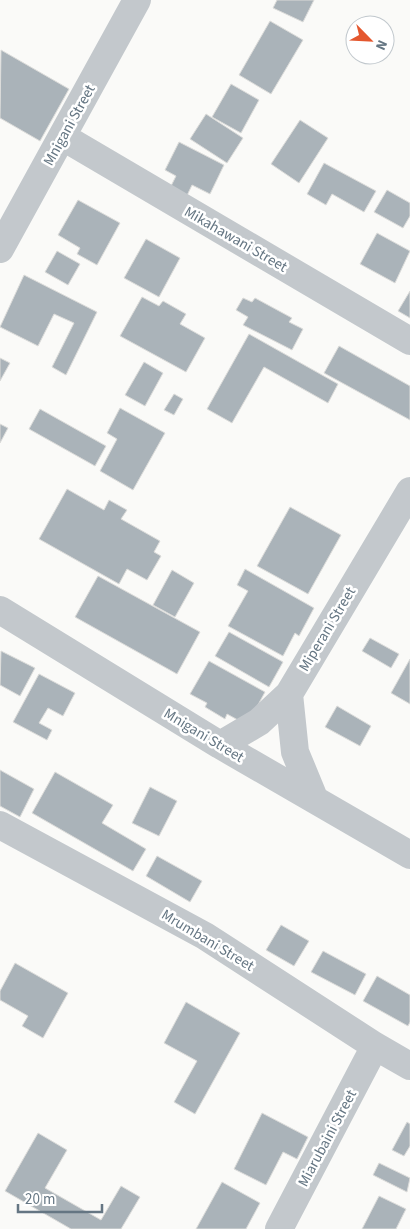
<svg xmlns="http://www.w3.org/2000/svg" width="410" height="1229" font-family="'Source Sans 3',sans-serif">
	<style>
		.building { fill: #aab3b9; stroke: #dcdcda }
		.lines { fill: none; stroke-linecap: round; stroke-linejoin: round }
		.minor { stroke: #c3c8cc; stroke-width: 28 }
		.labels { text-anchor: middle; stroke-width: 5; stroke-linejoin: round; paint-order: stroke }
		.street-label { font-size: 15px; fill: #657683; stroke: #fff }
	</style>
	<rect width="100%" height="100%" fill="#fafaf8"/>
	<path class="building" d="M 277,0 L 314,0 L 303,22 L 273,8 Z
		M 270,21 L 303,40 L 271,94 L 239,75 Z
		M 1,50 L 69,89 L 40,141 L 0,118 Z
		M 231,84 L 259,100 L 241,133 L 212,117 Z
		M 206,114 L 243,138 L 227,163 L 190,139 Z
		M 300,120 L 328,138 L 299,183 L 271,164 Z
		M 179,142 L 224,165 L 210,194 L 192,185 L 182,206 L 165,198 L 176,176 L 165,170 Z
		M 324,163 L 376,191 L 364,212 L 332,194 L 326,205 L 307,194 Z
		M 387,190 L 410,203 L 410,216 L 403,228 L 374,212 Z
		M 78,200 L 120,223 L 97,265 L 77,254 L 80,248 L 58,235 Z
		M 377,233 L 410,251 L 395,283 L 360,264 Z
		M 146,239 L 180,258 L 159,297 L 124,278 Z
		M 57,251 L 80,264 L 68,285 L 45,272 Z
		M 24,275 L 97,312 L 66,375 L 52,367 L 74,323 L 54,314 L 38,346 L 0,327 Z
		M 410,291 L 410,318 L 398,311 Z
		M 142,297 L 159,306 L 163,301 L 186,314 L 180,324 L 205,338 L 186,372 L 120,336 Z
		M 243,298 L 252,302 L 255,298 L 292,318 L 289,322 L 303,329 L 292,350 L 243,325 L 248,317 L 236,310 Z
		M 249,334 L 338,384 L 328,403 L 264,367 L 232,423 L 207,409 Z
		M 339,346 L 410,386 L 410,420 L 324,373 Z
		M 0,358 L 10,363 L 0,381 Z
		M 144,362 L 163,373 L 145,406 L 125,395 Z
		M 174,394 L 183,399 L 174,415 L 164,410 Z
		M 120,408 L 165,433 L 133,490 L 100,471 L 117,439 L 107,433 Z
		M 40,409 L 106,446 L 95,466 L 29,429 Z
		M 0,424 L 8,428 L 0,443 Z
		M 67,489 L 104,510 L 109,500 L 127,510 L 121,519 L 160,541 L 154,552 L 161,556 L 147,580 L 127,569 L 119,584 L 39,539 Z
		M 290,507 L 341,535 L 308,594 L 257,566 Z
		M 245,569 L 314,608 L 299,636 L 295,633 L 283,656 L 228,626 L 248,591 L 237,585 Z
		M 172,570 L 194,583 L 175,617 L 153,605 Z
		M 98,576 L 200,632 L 177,674 L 75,617 Z
		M 229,632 L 283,662 L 269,687 L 215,656 Z
		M 370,638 L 399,654 L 391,668 L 362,651 Z
		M 1,651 L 35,668 L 20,696 L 0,685 Z
		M 410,659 L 410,704 L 391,693 Z
		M 209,661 L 265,692 L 247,725 L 227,714 L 225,719 L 205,707 L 207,703 L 190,694 Z
		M 39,674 L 75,693 L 63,716 L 48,708 L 39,723 L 52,730 L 47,740 L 13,722 Z
		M 337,706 L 371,726 L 360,746 L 325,727 Z
		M 0,770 L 34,789 L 20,817 L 0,806 Z
		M 55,772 L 113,805 L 102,823 L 146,849 L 133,871 L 32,813 Z
		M 150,787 L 177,801 L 159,836 L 132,823 Z
		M 157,856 L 202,881 L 190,902 L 146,876 Z
		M 281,925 L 309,941 L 294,966 L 266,950 Z
		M 323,951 L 366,974 L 355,995 L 311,972 Z
		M 15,963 L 68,993 L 43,1038 L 22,1026 L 28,1016 L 0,1000 L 0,991 Z
		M 377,976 L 410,995 L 410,1022 L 408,1026 L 363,1001 Z
		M 186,1002 L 240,1033 L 195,1114 L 174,1102 L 197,1061 L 164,1043 Z
		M 262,1113 L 308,1137 L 297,1159 L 283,1152 L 266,1185 L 234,1169 Z
		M 407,1122 L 410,1124 L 410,1146 L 404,1156 L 392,1150 Z
		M 38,1133 L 67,1150 L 45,1188 L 101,1220 L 121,1186 L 140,1197 L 121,1229 L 71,1229 L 5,1191 Z
		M 379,1163 L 410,1178 L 407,1192 L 373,1175 Z
		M 222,1182 L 260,1203 L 246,1229 L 196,1229 Z
		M 379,1196 L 406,1209 L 396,1229 L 362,1229 Z"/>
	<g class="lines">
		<path class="minor" d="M 63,137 L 410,341
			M 0,249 L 137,0
			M 0,610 L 220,745 L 410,855
			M 289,694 L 295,752 L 314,798
			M 220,745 L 259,722 L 289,694 L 410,491
			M 0,825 L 205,936 L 375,1046 L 410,1066
			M 279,1229 L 375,1046"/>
	</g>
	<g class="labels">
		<g class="street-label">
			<text transform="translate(69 125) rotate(-61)" y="5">Mnigani Street</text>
			<text transform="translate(236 239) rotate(30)" y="5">Mikahawani Street</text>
			<text transform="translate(327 629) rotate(-59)" y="5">Miperani Street</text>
			<text transform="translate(204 735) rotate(31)" y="5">Mnigani Street</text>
			<text transform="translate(208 940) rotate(31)" y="5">Mrumbani Street</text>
			<text transform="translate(327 1138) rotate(-62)" y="5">Miarubaini Street</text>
		</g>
	</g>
	<g transform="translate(370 40) rotate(114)"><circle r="24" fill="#ffffff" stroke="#c1c8cd"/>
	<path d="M0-4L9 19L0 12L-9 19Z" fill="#e4572e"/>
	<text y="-8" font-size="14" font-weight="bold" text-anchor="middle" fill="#657683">N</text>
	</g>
	<path d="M18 1204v8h84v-8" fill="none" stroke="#657683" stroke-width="2.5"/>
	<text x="25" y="1204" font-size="15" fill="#657683" stroke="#ffffff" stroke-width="4" paint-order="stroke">20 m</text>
</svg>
